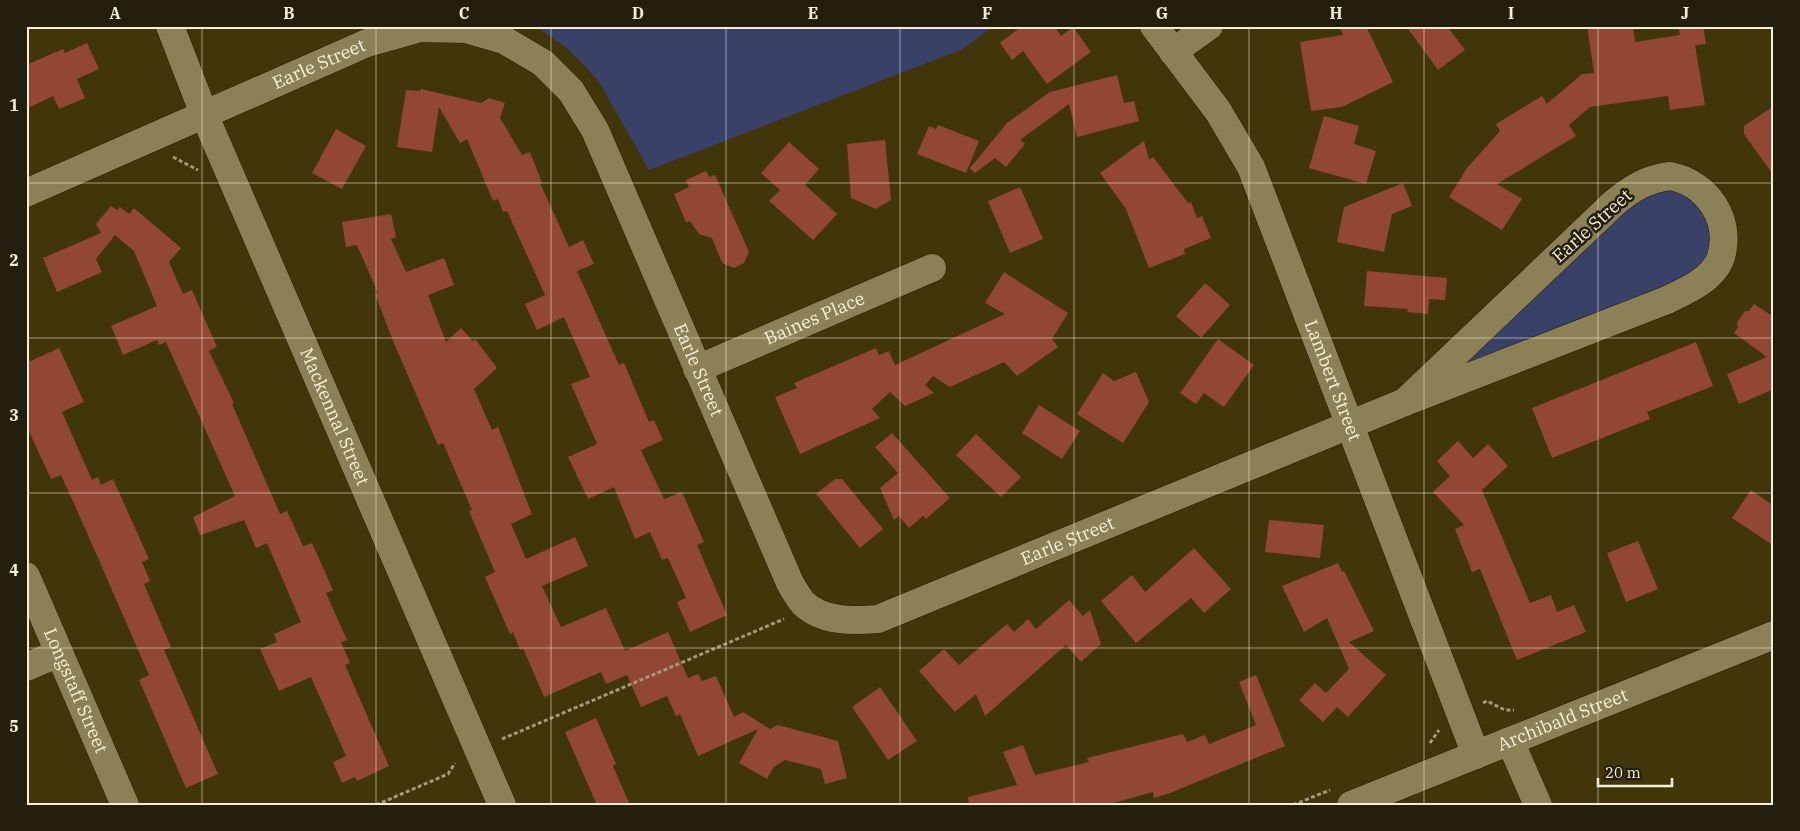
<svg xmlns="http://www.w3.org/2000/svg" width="1800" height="831" font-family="'IBM Plex Serif',serif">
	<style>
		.green { fill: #394169 }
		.building { fill: #924634 }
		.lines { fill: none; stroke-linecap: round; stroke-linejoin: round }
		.minor-casing { stroke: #261e00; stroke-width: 29 }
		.path { stroke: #a39a7a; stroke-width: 3; stroke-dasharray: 4 2.5; stroke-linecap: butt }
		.minor { stroke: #8c8156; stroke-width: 28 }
		.grid { fill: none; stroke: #f5efd8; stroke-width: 1; stroke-opacity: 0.55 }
		.labels { text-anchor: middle; stroke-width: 5; stroke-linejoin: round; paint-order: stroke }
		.street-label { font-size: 18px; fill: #f5efd8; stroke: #231e0d }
		.neatline { fill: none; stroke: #f5efd8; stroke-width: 2 }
		.grid-label { font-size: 16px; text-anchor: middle; font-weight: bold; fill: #f5efd8 }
	</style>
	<rect width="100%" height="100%" fill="#41360a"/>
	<path class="green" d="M 535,26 L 993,26 L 963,49 L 649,170 L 598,80 L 567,48 Z
		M 1650,179 L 1712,202 L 1708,276 L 1405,402 Z"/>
	<path class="building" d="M 1022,26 L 1054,26 L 1061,36 L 1073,27 L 1091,52 L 1047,84 L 1023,51 L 1012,60 L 1000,43 Z
		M 1339,26 L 1366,26 L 1393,82 L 1342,107 L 1311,111 L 1300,42 L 1343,35 Z
		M 1406,26 L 1447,26 L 1465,50 L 1438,70 Z
		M 1587,26 L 1633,26 L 1635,42 L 1680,35 L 1678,26 L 1703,26 L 1706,44 L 1695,45 L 1705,105 L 1670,110 L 1668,96 L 1590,107 L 1569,125 L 1576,136 L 1497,184 L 1522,199 L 1502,230 L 1449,197 L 1467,168 L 1500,131 L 1496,124 L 1542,96 L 1547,104 L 1582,74 L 1594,73 Z
		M 87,43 L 99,69 L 77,79 L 85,98 L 59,109 L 53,96 L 26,109 L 26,65 L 63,49 L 65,53 Z
		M 1117,75 L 1124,103 L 1134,101 L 1139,121 L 1077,137 L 1069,104 L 1020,140 L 1025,144 L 1006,167 L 995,158 L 975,173 L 970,168 L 1007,123 L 1050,92 Z
		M 421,89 L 481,103 L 489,98 L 505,103 L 500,118 L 522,155 L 530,152 L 542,183 L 540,183 L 569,247 L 583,240 L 594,264 L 577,271 L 619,365 L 624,363 L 649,422 L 654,420 L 663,440 L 641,450 L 664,499 L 682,492 L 704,542 L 697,545 L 727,615 L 690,632 L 677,602 L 686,598 L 668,558 L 662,560 L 650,532 L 635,539 L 614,487 L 588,499 L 568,457 L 597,444 L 571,384 L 590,377 L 564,317 L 537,330 L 525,304 L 545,295 L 507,211 L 503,212 L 498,199 L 493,201 L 467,139 L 460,143 L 439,107 L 432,152 L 397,147 L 406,90 L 420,91 Z
		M 1774,106 L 1774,176 L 1744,134 L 1744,126 Z
		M 1324,116 L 1359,126 L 1354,144 L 1376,151 L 1366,184 L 1309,168 Z
		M 938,125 L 979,141 L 966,173 L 917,154 L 929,126 L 936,129 Z
		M 336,129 L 366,146 L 342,189 L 312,173 Z
		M 885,140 L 891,200 L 876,209 L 851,198 L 847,144 Z
		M 1144,141 L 1149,160 L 1153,157 L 1188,203 L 1191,202 L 1197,218 L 1202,216 L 1211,238 L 1184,249 L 1185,254 L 1149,268 L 1126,209 L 1100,173 Z
		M 789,142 L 819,169 L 805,185 L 837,214 L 813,240 L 769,201 L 780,190 L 761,173 Z
		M 706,171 L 709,177 L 715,175 L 749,252 L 744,263 L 734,268 L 722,263 L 712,238 L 699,234 L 690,221 L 686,222 L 674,194 L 689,187 L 686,180 Z
		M 1403,183 L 1412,206 L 1392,214 L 1384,252 L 1337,242 L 1344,207 Z
		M 1020,187 L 1043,239 L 1010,253 L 988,201 Z
		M 111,206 L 117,210 L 120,207 L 129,214 L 134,208 L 181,248 L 169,262 L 183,294 L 192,290 L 217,347 L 209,351 L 234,403 L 232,404 L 280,514 L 287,511 L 303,546 L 312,543 L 333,590 L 326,593 L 347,640 L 341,642 L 350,663 L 345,665 L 389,766 L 357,781 L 355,777 L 342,783 L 333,762 L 346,756 L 311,677 L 279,691 L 260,649 L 277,642 L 274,634 L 301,622 L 267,543 L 256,548 L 244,520 L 200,535 L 193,517 L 235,496 L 166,342 L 159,345 L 157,340 L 123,355 L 111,326 L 157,306 L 134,251 L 115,235 L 96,259 L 102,272 L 57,292 L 43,258 L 101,233 L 96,224 Z
		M 391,214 L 396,237 L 391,239 L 406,272 L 444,258 L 454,285 L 428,295 L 446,342 L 461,328 L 473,341 L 475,339 L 497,368 L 474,389 L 492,430 L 498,427 L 532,514 L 511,524 L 526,559 L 575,537 L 588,566 L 542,586 L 561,627 L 606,608 L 625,651 L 668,632 L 688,678 L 698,674 L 702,681 L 716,676 L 734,717 L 743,712 L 770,729 L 778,725 L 838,741 L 847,778 L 825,784 L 821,769 L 785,760 L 774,767 L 767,779 L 739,763 L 758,729 L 698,756 L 680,714 L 676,716 L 667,696 L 641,707 L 627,675 L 606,684 L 601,672 L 544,697 L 523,648 L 520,650 L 513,632 L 510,634 L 485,577 L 495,572 L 469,511 L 472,510 L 443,443 L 438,445 L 393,341 L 375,294 L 378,293 L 357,245 L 346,247 L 342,222 Z
		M 1367,271 L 1447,278 L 1445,300 L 1429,299 L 1428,314 L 1407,312 L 1408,309 L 1364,306 Z
		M 1004,272 L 1068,313 L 1052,339 L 1058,347 L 1017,376 L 1004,362 L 950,387 L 933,376 L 925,385 L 934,393 L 905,406 L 890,392 L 872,409 L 880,418 L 800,454 L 775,397 L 797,388 L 794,383 L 876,348 L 879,355 L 889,351 L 895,365 L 1005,314 L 985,303 Z
		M 1205,283 L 1230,305 L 1201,338 L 1176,316 Z
		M 1754,304 L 1774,317 L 1774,389 L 1739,404 L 1727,374 L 1767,357 L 1734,333 L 1738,327 L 1737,323 L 1745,311 L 1749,311 Z
		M 1218,339 L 1254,365 L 1224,407 L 1204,393 L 1196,404 L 1180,393 Z
		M 1696,342 L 1713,386 L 1647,412 L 1650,419 L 1552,458 L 1532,408 Z
		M 59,348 L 84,402 L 62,412 L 92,480 L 98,477 L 101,485 L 113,479 L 149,559 L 142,562 L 150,581 L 144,584 L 171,647 L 164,650 L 218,774 L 186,788 L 139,680 L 149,675 L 88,535 L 61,475 L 51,479 L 26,425 L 26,363 Z
		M 1136,372 L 1149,402 L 1123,443 L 1077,414 L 1103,373 L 1114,381 Z
		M 1039,405 L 1080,431 L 1062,459 L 1022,433 Z
		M 892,433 L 950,498 L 926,519 L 923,516 L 909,528 L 899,516 L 894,520 L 880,488 L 898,473 L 875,447 Z
		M 976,434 L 1021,477 L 1001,497 L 956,455 Z
		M 1458,441 L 1473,458 L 1488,444 L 1508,466 L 1482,490 L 1530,603 L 1551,595 L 1557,612 L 1574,605 L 1586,632 L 1517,660 L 1480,569 L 1472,572 L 1455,529 L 1464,525 L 1433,492 L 1450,476 L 1437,461 Z
		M 835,479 L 842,479 L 883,529 L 860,548 L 816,494 Z
		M 1751,490 L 1774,506 L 1774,546 L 1732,518 Z
		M 1269,520 L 1324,525 L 1320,558 L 1265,552 Z
		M 1638,541 L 1658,589 L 1626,602 L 1607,553 Z
		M 1194,548 L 1231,589 L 1204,613 L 1191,598 L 1136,643 L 1101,601 L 1132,575 L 1145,592 Z
		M 1338,563 L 1342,572 L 1344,571 L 1374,631 L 1349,642 L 1386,675 L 1348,717 L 1337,707 L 1323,722 L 1299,700 L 1315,683 L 1326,693 L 1349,669 L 1327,618 L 1304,632 L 1282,586 Z
		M 1069,600 L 1083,616 L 1090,610 L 1101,644 L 1081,662 L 1066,645 L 985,716 L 976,694 L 955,712 L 919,671 L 944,649 L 959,665 L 1007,624 L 1014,632 L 1028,619 L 1036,629 Z
		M 1256,675 L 1285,746 L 1170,793 L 1154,798 L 1153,792 L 1106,805 L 969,805 L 968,797 L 1017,785 L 1003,752 L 1023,745 L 1035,775 L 1089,762 L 1087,758 L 1183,734 L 1187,742 L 1205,735 L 1209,744 L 1256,725 L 1239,682 Z
		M 880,687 L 917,741 L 888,760 L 852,707 Z
		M 596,718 L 616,764 L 613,766 L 630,805 L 597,805 L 565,732 Z"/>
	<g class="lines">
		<defs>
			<g id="minor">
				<path id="s1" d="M 170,26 L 204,114 L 502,805"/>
				<path id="s2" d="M 1154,26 L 1218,111 L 1251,167 L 1476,755"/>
				<path d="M 1173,52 L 1209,26"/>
				<path d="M 1670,176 C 1707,183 1732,219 1721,257 C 1714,279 1686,291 1667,300 L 1405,402 L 1614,203 C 1632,188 1647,179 1670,176 Z"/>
				<path id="s3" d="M 26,193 L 367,43 L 420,28 L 466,29 L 504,40 L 543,63 L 571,91 L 595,130 L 790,583 C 794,590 798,597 803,603 C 822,622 854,621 878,619 L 1405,402"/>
				<path id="s4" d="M 697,369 L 932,268"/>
				<path id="s5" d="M 26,576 L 125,805"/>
				<path d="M 26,667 L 59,653"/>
				<path d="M 1510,741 L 1538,805"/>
				<path id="s6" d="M 1351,805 L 1774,635"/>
			</g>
		</defs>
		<use href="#minor" class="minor-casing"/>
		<path class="path" d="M 173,157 L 198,170
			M 1483,703 L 1487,701 L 1505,710 L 1514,710
			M 502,739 L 784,619
			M 1430,743 L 1439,730
			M 376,805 L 448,774 L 455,763
			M 1293,805 L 1330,790"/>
		<use href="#minor" class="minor"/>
	</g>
	<path class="grid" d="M 202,26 L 202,805M 376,26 L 376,805M 551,26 L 551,805M 726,26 L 726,805M 900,26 L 900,805M 1074,26 L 1074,805M 1249,26 L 1249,805M 1424,26 L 1424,805M 1598,26 L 1598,805M 26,183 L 1774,183M 26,338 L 1774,338M 26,493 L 1774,493M 26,648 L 1774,648"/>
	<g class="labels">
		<g class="street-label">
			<text dy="6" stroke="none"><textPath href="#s3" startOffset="320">Earle Street</textPath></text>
			<text transform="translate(1592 226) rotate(-42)" y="6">Earle Street</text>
			<text dy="6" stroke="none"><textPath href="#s4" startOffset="128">Baines Place</textPath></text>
			<text dy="6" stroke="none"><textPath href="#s3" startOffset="905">Earle Street</textPath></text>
			<text dy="6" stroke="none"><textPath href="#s2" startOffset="400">Lambert Street</textPath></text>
			<text dy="6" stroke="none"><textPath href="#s1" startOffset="424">Mackennal Street</textPath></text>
			<text dy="6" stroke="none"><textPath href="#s3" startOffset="1445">Earle Street</textPath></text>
			<text dy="6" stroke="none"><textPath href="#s5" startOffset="125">Longstaff Street</textPath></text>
			<text dy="6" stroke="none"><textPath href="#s6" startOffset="228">Archibald Street</textPath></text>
		</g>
	</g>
	<rect width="1800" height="831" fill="none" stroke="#231e0d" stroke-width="55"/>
	<path d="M1598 778v8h74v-8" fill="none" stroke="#f5efd8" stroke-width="2.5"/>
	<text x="1605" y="778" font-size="15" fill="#f5efd8" stroke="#231e0d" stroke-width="4" paint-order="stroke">20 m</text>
	<rect x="28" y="28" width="1744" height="776" class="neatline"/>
	<g class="grid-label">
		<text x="115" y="19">A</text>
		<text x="289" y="19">B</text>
		<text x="464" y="19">C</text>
		<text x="638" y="19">D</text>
		<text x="813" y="19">E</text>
		<text x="987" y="19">F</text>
		<text x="1162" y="19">G</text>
		<text x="1336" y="19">H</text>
		<text x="1511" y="19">I</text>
		<text x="1685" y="19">J</text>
		<text x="14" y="111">1</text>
		<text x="14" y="266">2</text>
		<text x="14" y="421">3</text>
		<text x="14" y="576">4</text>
		<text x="14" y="732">5</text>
	</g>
</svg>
